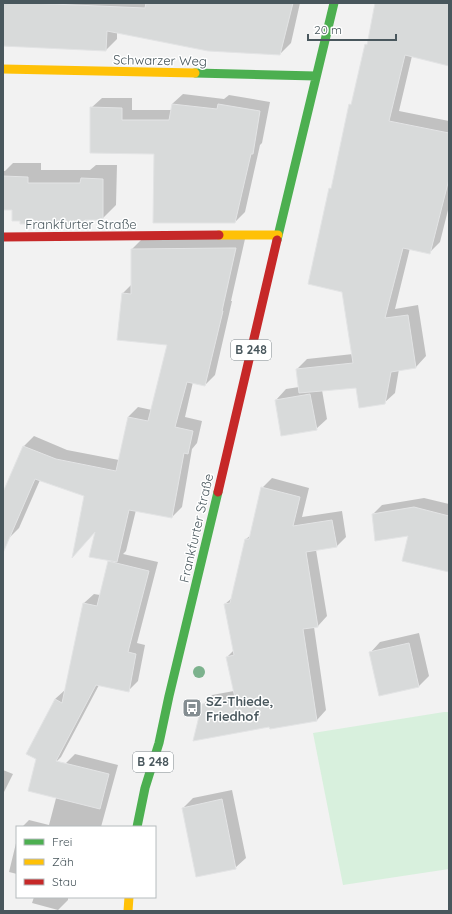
<svg xmlns="http://www.w3.org/2000/svg" width="452" height="914" font-family="Quicksand,sans-serif">
	<style>
		.green { fill: #d8f0dd }
		.shadow { fill: #0003 }
		.building { fill: #d8dada; stroke: #e3e4e5 }
		.lines { fill: none; stroke-linecap: round; stroke-linejoin: round }
		.fast { stroke: #4caf50; stroke-width: 9 }
		.slow { stroke: #ffc107; stroke-width: 9 }
		.jam { stroke: #c62828; stroke-width: 9 }
		.tree { fill: #7cb28d }
		.labels { text-anchor: middle; stroke-width: 3; stroke-linejoin: round; paint-order: stroke }
		.shield { fill: #fff; stroke: #80898e; stroke-width: 1 }
		.shield-label { font-size: 12px; font-weight: bold; fill: #49575d }
		.street-label { font-size: 13px; fill: #49575d; stroke: #fff }
		.poi-label { font-size: 13px; font-weight: bold; fill: #49575d; stroke: #fff; text-anchor: start }
	</style>
	<rect width="100%" height="100%" fill="#f2f2f2"/>
	<path class="green" d="M 444,712 L 449,712 L 449,869 L 343,885 L 313,733 Z"/>
	<path class="shadow" d="M 3,3 L 300,3 L 291,43 L 280,54 L 117,32 L 117,39 L 106,50 L 3,46 Z
		M 376,3 L 449,3 L 449,65 L 412,56 L 399,111 L 449,121 L 449,206 L 440,242 L 429,253 L 410,248 L 395,309 L 418,305 L 426,356 L 416,367 L 399,369 L 395,393 L 384,403 L 357,387 L 322,390 L 327,419 L 316,429 L 276,400 L 286,389 L 299,387 L 297,369 L 307,359 L 353,354 L 330,189 L 333,186 L 350,105 L 352,103 L 366,45 L 369,42 Z
		M 183,94 L 224,99 L 229,95 L 270,102 L 262,143 L 260,145 L 245,212 L 235,222 L 155,153 L 91,108 L 102,98 L 132,98 L 132,110 L 172,110 L 172,104 Z
		M 13,163 L 41,163 L 41,170 L 90,170 L 96,165 L 117,165 L 116,205 L 102,219 L 88,219 L 85,223 L 21,220 L 13,209 L 3,209 L 3,171 L 5,171 Z
		M 142,239 L 245,239 L 231,301 L 232,301 L 215,375 L 205,385 L 193,382 L 185,417 L 202,421 L 197,443 L 192,449 L 182,507 L 172,517 L 136,510 L 126,551 L 123,554 L 158,562 L 137,643 L 145,645 L 138,681 L 128,691 L 99,685 L 61,757 L 52,766 L 55,699 L 65,690 L 84,603 L 94,594 L 100,595 L 109,562 L 111,560 L 96,531 L 85,495 L 40,480 L 19,528 L 9,538 L 3,535 L 3,494 L 24,446 L 34,436 L 67,450 L 119,460 L 128,417 L 138,407 L 152,410 L 168,344 L 123,293 L 132,284 L 132,249 Z
		M 272,478 L 309,488 L 302,517 L 342,511 L 346,537 L 337,546 L 316,550 L 327,616 L 318,626 L 314,627 L 326,710 L 317,720 L 270,726 L 203,705 L 212,695 L 234,691 L 227,657 L 234,650 L 225,604 L 232,598 L 246,539 L 251,535 L 262,488 Z
		M 424,498 L 449,504 L 449,571 L 409,535 L 373,514 L 382,505 Z
		M 419,633 L 429,676 L 419,686 L 370,653 L 380,642 Z
		M 75,754 L 118,765 L 101,827 L 22,827 L 29,820 L 49,825 L 65,764 Z
		M 3,770 L 13,774 L 3,794 Z
		M 232,790 L 246,858 L 235,868 L 183,808 L 193,798 Z
		M 17,839 L 17,874 L 9,872 Z
		M 34,897 L 68,897 L 68,900 L 58,910 L 32,903 Z"/>
	<path class="building" d="M 3,3 L 28,3 L 145,8 L 146,3 L 293,3 L 280,55 L 208,51 L 107,31 L 106,51 L 3,46 Z
		M 375,3 L 449,3 L 449,66 L 405,55 L 389,121 L 449,133 L 449,179 L 430,254 L 403,248 L 385,318 L 408,315 L 416,368 L 391,372 L 385,404 L 359,408 L 356,388 L 299,393 L 296,369 L 353,363 L 342,292 L 308,284 L 329,188 L 331,189 L 349,104 L 351,105 L 365,44 L 367,45 Z
		M 172,104 L 217,109 L 218,104 L 260,111 L 253,154 L 251,154 L 235,223 L 153,223 L 154,154 L 90,153 L 90,107 L 122,108 L 122,120 L 169,120 Z
		M 3,176 L 28,177 L 28,183 L 80,183 L 81,178 L 103,179 L 103,220 L 85,220 L 85,224 L 20,224 L 20,221 L 12,221 L 12,210 L 3,210 Z
		M 229,248 L 236,248 L 222,311 L 223,311 L 205,386 L 187,382 L 175,427 L 193,431 L 188,454 L 184,453 L 172,518 L 129,510 L 117,562 L 89,557 L 95,532 L 72,558 L 84,496 L 35,479 L 3,553 L 3,492 L 23,446 L 56,459 L 116,471 L 128,417 L 148,421 L 167,345 L 117,340 L 122,293 L 131,294 L 131,249 Z
		M 310,394 L 317,430 L 281,436 L 275,400 Z
		M 261,487 L 300,497 L 293,526 L 332,520 L 337,547 L 306,552 L 318,627 L 303,629 L 317,721 L 270,729 L 269,727 L 193,741 L 202,704 L 235,698 L 226,657 L 234,655 L 224,604 L 230,603 L 245,539 L 249,539 Z
		M 414,507 L 449,516 L 449,572 L 402,561 L 408,536 L 375,541 L 372,514 Z
		M 108,561 L 149,571 L 128,652 L 136,654 L 129,692 L 96,685 L 56,761 L 109,774 L 100,809 L 28,791 L 36,759 L 26,754 L 55,699 L 62,703 L 83,603 L 97,606 Z
		M 409,643 L 419,687 L 379,696 L 369,652 Z
		M 222,799 L 236,869 L 196,877 L 182,808 Z"/>
	<g class="lines">
		<path class="fast" d="M 195,73 L 316,76
			M 277,240 L 334,3
			M 137,827 L 145,788 L 159,743 L 169,696 L 218,492"/>
		<path class="slow" d="M 3,69 L 195,73
			M 219,235 L 278,235
			M 128,911 L 129,897"/>
		<path class="jam" d="M 3,237 L 219,235
			M 218,492 L 277,240"/>
	</g>
	<circle class="tree" cx="199" cy="672" r="6"/>
	<defs>
		<symbol id="bus-square" viewBox="-11 -11 22 22"><rect x="-9" y="-9" width="18" height="18" rx="4" fill="#848d91" stroke="#fff"/><path d="M-5-6H5V4H4V6H2V4H-2V6H-4V4H-5ZM-3.5-4V0h7V-4ZM-3.5 1.2v1.5H-2V1.2ZM2 1.2v1.5H3.5V1.2Z" fill="#fff"/></symbol>
	</defs>
	<g fill-rule="evenodd">
		<use href="#bus-square" x="181" y="697" width="22" height="22"/>
	</g>
	<g class="labels">
		<g class="shield">
			<rect x="231" y="340" width="40" height="20" rx="3"/>
			<rect x="133" y="752" width="40" height="20" rx="3"/>
		</g>
		<g class="shield-label">
			<text x="251" y="354">B 248</text>
			<text x="153" y="766">B 248</text>
		</g>
		<g class="street-label">
			<text transform="translate(160 60) rotate(1)" y="5">Schwarzer Weg</text>
			<text x="81" y="229">Frankfurter Straße</text>
			<text transform="translate(196 528) rotate(-77)" y="5">Frankfurter Straße</text>
		</g>
		<g class="poi-label">
			<text x="206" y="706">SZ-Thiede,<tspan x="206" dy="15">Friedhof</tspan></text>
		</g>
	</g>
	<rect width="452" height="914" fill="none" stroke="#49575d" stroke-width="8"/>
	<rect x="16" y="826" width="140" height="72" fill="#ffffff" stroke="#b6bcbe"/>
	<rect x="24" y="839" width="20" height="6" fill="#4caf50" stroke="#b6bcbe"/>
	<text x="52" y="846" font-size="12" fill="#49575d">Frei</text>
	<rect x="24" y="859" width="20" height="6" fill="#ffc107" stroke="#b6bcbe"/>
	<text x="52" y="866" font-size="12" fill="#49575d">Zäh</text>
	<rect x="24" y="879" width="20" height="6" fill="#c62828" stroke="#b6bcbe"/>
	<text x="52" y="886" font-size="12" fill="#49575d">Stau</text>
	<path d="M308 34v6h88v-6" fill="none" stroke="#49575d" stroke-width="2"/>
	<text x="314" y="34" font-size="12" fill="#49575d" stroke="#ffffff" stroke-width="3" paint-order="stroke">20 m</text>
</svg>
